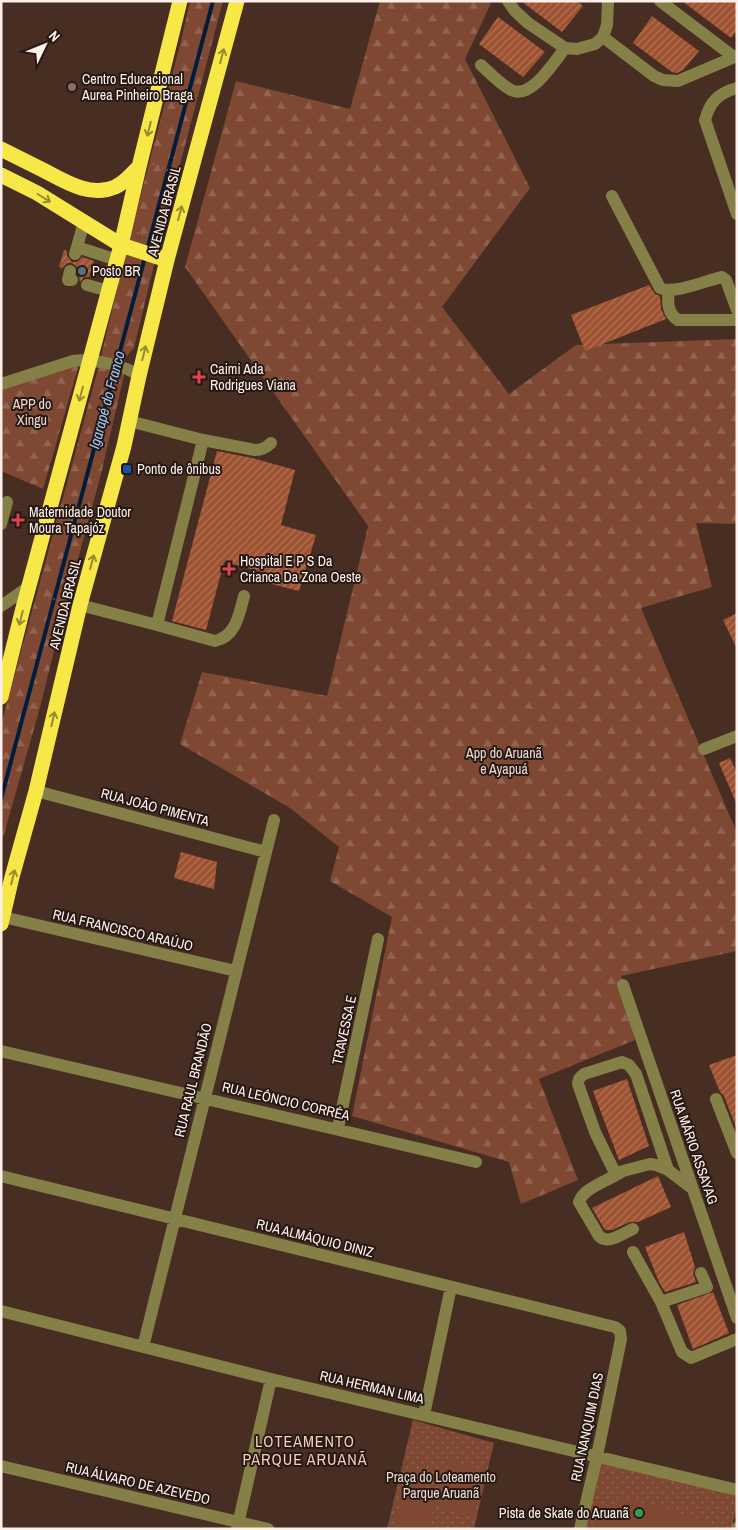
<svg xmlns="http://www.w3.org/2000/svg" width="738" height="1530" font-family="'Archivo Narrow',sans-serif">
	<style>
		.grass { fill: url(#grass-dots) }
		.forest { fill: url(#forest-firs) }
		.pitch { fill: #7e4832 }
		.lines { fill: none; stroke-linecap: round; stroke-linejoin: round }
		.stream { stroke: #021d3b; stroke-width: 4 }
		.building { fill: url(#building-hatch) }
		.path { stroke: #887169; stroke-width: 2; stroke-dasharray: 1 4; stroke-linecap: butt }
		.minor { stroke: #858048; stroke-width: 12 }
		.highway { stroke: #f7e848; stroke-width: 15 }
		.oneway { stroke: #988b31 }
		.education-dot { fill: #8d6e63; stroke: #251914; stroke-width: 2 }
		.service-dot { fill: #5c6f8a; stroke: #251914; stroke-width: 2 }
		.health-dot { fill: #e0444e; stroke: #251914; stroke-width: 2 }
		.transit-dot { fill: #1a4fb4; stroke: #251914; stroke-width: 2 }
		.leisure-dot { fill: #2e9e5b; stroke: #251914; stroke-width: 2 }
		.labels { text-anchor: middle; stroke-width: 4; stroke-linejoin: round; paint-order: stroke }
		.poi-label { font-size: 14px; fill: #fff0eb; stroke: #251914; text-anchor: start }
		.street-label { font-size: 14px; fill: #fff0eb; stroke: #251914 }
		.park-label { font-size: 14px; fill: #efd8cf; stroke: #251914 }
		.water-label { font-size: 15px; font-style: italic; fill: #9ec9fc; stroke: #251914 }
		.quarter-label { font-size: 16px; letter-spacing: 1px; fill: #faccb7; stroke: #251914 }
	</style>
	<defs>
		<pattern id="grass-dots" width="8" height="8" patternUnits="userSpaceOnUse" patternTransform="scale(1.25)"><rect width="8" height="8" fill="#7e4832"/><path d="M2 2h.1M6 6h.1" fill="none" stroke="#916350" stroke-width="1.8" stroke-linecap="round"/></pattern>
		<pattern id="forest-firs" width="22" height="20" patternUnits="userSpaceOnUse" patternTransform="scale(1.25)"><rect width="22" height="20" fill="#7e4832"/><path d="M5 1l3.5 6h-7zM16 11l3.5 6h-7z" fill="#916350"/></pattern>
		<pattern id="building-hatch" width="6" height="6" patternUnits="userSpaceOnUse" patternTransform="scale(1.25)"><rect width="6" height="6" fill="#9e5231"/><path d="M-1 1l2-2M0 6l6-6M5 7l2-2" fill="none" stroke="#b17459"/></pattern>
	</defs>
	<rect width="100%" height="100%" fill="#482d22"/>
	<path class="grass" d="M 413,1420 L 494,1443 L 474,1529 L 387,1529 Z
		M 601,1462 L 737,1496 L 737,1508 L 731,1529 L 586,1529 Z"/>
	<path class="forest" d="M 190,1 L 223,1 L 158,248 L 134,348 L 125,358 L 124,376 L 100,478 L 66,603 L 39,711 L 1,845 L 1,725 L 98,369 L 124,259 L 181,41 Z
		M 380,1 L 492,1 L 465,59 L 530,188 L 442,307 L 509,394 L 576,345 L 737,339 L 737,524 L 696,523 L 712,587 L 641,608 L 737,833 L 737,951 L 621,976 L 635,1040 L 539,1079 L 578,1180 L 521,1204 L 509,1162 L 352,1116 L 392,917 L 330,881 L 339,847 L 290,808 L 180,744 L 202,672 L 327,696 L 368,526 L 185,267 L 236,81 L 350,109 Z
		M 80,361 L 43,489 L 1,471 L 1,390 Z"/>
	<path class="pitch" d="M 449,1461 L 485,1470 L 474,1516 L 438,1507 Z
		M 405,1483 L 437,1492 L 429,1529 L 400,1529 L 394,1527 Z
		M 630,1500 L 702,1519 L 714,1529 L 591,1529 C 596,1508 611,1504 630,1500 Z"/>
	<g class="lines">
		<path class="stream" d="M 147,250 L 213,1
			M 1,799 L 145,257"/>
	</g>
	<path class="building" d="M 521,1 L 577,1 L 583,6 L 562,32 Z
		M 682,1 L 737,1 L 737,31 L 731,38 Z
		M 652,16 L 699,51 L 683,70 L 677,73 L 672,72 L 633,43 Z
		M 498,17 L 545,52 L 523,77 L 479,44 Z
		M 64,250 L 67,251 L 67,256 L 72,262 L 77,262 L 82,257 L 94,261 L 89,277 L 84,277 L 80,282 L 78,268 L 72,263 L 67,263 L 62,268 L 59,267 Z
		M 649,285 L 655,294 L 660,296 L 661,309 L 666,319 L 585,351 L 571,315 Z
		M 217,451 L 252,458 L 295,470 L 281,525 L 316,535 L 299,591 L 268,583 L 270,574 L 224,562 L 206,630 L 172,621 Z
		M 737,613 L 737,649 L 723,620 Z
		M 730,758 L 737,773 L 737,805 L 719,763 Z
		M 181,852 L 217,862 L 214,889 L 174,878 Z
		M 737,1055 L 737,1130 L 724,1096 L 720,1092 L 709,1065 Z
		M 627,1079 L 649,1146 L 619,1160 L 593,1091 Z
		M 658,1176 L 671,1207 L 638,1222 L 630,1222 L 612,1230 L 605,1230 L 592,1208 Z
		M 684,1232 L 695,1267 L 693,1273 L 696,1282 L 665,1292 L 659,1282 L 645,1247 Z
		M 713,1292 L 729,1333 L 693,1349 L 677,1305 Z"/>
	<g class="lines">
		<path class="path" d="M 153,164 L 176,174
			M 137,233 L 159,240
			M 128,273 L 150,281
			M 44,596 L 68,604"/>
		<path class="minor" d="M 508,1 L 515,11 L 528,23 L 565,48 L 577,49 L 595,44 L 603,37 L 607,25 L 608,1
			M 660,1 L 734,57
			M 603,37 L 654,76 L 663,80 L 678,81 L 737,56
			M 481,65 C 490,73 500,84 511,90 C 531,100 554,62 565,48
			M 737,88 C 718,93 710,102 705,120 L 737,214
			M 612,196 L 660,288 C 674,295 707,280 722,277 L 726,280 L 737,310
			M 77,247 L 117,260
			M 75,254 L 84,222
			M 70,271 L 68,280 L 72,280
			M 87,285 L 109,291
			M 669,291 C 667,302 668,314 678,320 L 737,320
			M 1,384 L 73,361 C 90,358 126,365 139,376
			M 203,440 L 255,450 C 262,450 266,448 271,443
			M 1,524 L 7,502
			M 80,605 L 157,625 L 203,440 L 129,421
			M 1,606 L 30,586
			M 157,625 L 215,641 C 236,636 239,615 244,596
			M 704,749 L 737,736
			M 36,791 L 266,852
			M 3,917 L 236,971
			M 623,985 L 737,1318
			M 1,1051 L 476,1162
			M 716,1099 L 737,1153
			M 338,1128 L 378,939
			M 668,1170 L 636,1074 L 629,1065 L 622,1062 L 584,1074 C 580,1077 578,1079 578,1084 L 595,1132 L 616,1175 L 623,1171 L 650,1164 L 656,1165 L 668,1170 L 693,1189
			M 616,1175 C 604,1182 583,1189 579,1202 L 599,1236 C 608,1245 622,1234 633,1229
			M 1,1176 L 615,1327 L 620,1331 L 621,1339 L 597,1456 L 580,1529
			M 633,1252 L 661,1302 L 682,1352 L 691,1358 L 737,1339
			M 661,1302 L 707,1287 L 701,1273
			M 1,1311 L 271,1379 L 737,1490
			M 143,1347 L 274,820
			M 424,1415 L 451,1287
			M 1,1466 L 268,1529
			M 237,1529 L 271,1379
			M 737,1529 L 737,1528"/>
		<path class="highway" d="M 1,149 C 15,156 29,163 43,170 C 64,181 90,198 115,187 C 125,183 131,174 139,167
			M 1,175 L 37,193 L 121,245 L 167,260
			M 1,697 L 23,608 L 121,245 L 139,167 L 180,1
			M 1,924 L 12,877 L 36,791 L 80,605 L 124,446 L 139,376 L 167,260 L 237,1"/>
	</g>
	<defs><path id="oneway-shaft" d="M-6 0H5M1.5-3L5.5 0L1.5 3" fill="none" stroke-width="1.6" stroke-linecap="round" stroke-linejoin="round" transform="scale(1.25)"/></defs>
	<g class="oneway">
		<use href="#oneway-shaft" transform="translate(222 56) rotate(-75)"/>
		<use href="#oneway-shaft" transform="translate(149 129) rotate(104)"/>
		<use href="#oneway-shaft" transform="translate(44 198) rotate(32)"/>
		<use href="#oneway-shaft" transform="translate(180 213) rotate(-75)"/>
		<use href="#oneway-shaft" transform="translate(144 353) rotate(-76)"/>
		<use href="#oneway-shaft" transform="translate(81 394) rotate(105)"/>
		<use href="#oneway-shaft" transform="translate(92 562) rotate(-75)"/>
		<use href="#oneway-shaft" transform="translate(21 618) rotate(104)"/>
		<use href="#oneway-shaft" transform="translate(53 719) rotate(-77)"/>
		<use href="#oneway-shaft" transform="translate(13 877) rotate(-76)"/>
	</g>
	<circle class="education-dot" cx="72" cy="87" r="5"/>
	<circle class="service-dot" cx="82" cy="271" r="5"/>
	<g class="health-dot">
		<path d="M196.5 369.5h5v5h5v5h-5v5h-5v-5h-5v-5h5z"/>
		<path d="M15.5 512.5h5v5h5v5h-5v5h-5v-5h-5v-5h5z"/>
		<path d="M226.5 561.5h5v5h5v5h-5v5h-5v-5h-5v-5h5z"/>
	</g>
	<rect class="transit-dot" x="122" y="464" width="10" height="10" rx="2.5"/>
	<circle class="leisure-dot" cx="639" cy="1513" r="5"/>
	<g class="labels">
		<g class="poi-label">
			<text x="82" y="84">Centro Educacional<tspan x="82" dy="16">Aurea Pinheiro Braga</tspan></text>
			<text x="92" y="276">Posto BR</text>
			<text x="210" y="374">Caimi Ada<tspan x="210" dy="16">Rodrigues Viana</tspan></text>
			<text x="137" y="474">Ponto de ônibus</text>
			<text x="29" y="517">Maternidade Doutor<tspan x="29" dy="16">Moura Tapajóz</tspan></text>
			<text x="240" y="566">Hospital E P S Da<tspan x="240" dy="16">Crianca Da Zona Oeste</tspan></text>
			<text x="629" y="1518" text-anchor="end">Pista de Skate do Aruanã</text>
		</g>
		<g class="street-label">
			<text transform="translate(164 211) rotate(-75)" y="5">AVENIDA BRASIL</text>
			<text transform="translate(65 604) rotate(-76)" y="5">AVENIDA BRASIL</text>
			<text transform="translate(155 807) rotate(15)" y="5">RUA JOÃO PIMENTA</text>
			<text transform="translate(123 930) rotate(13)" y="5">RUA FRANCISCO ARAÚJO</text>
			<text transform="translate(344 1030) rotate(-78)" y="5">TRAVESSA E</text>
			<text transform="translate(193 1080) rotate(-76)" y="5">RUA RAUL BRANDÃO</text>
			<text transform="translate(286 1101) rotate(13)" y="5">RUA LEÔNCIO CORRÊA</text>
			<text transform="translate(694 1147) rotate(71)" y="5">RUA MÁRIO ASSAYAG</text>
			<text transform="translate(315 1238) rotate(14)" y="5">RUA ALMÁQUIO DINIZ</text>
			<text transform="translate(372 1387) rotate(13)" y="5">RUA HERMAN LIMA</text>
			<text transform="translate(587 1427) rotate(-78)" y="5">RUA NANQUIM DIAS</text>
			<text transform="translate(138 1483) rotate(13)" y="5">RUA ÁLVARO DE AZEVEDO</text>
		</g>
		<g class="park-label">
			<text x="32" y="409">APP do<tspan x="32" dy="16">Xingu</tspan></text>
			<text x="504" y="758">App do Aruanã<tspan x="504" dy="16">e Ayapuá</tspan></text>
			<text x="441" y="1482">Praça do Loteamento<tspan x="441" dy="16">Parque Aruanã</tspan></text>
		</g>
		<g class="water-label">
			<text transform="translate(107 400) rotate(-75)" y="5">Igarapé do Franco</text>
		</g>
		<g class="quarter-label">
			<text x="305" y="1447">LOTEAMENTO<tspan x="305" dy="18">PARQUE ARUANÃ</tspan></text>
		</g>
	</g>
	<rect width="738" height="1530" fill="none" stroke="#fff0eb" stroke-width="5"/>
	<g transform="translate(45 45) rotate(47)" stroke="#251914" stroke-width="4" paint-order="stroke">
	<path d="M0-4L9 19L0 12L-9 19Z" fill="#fff0eb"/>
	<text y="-8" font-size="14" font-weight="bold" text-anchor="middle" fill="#fff0eb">N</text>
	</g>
</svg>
